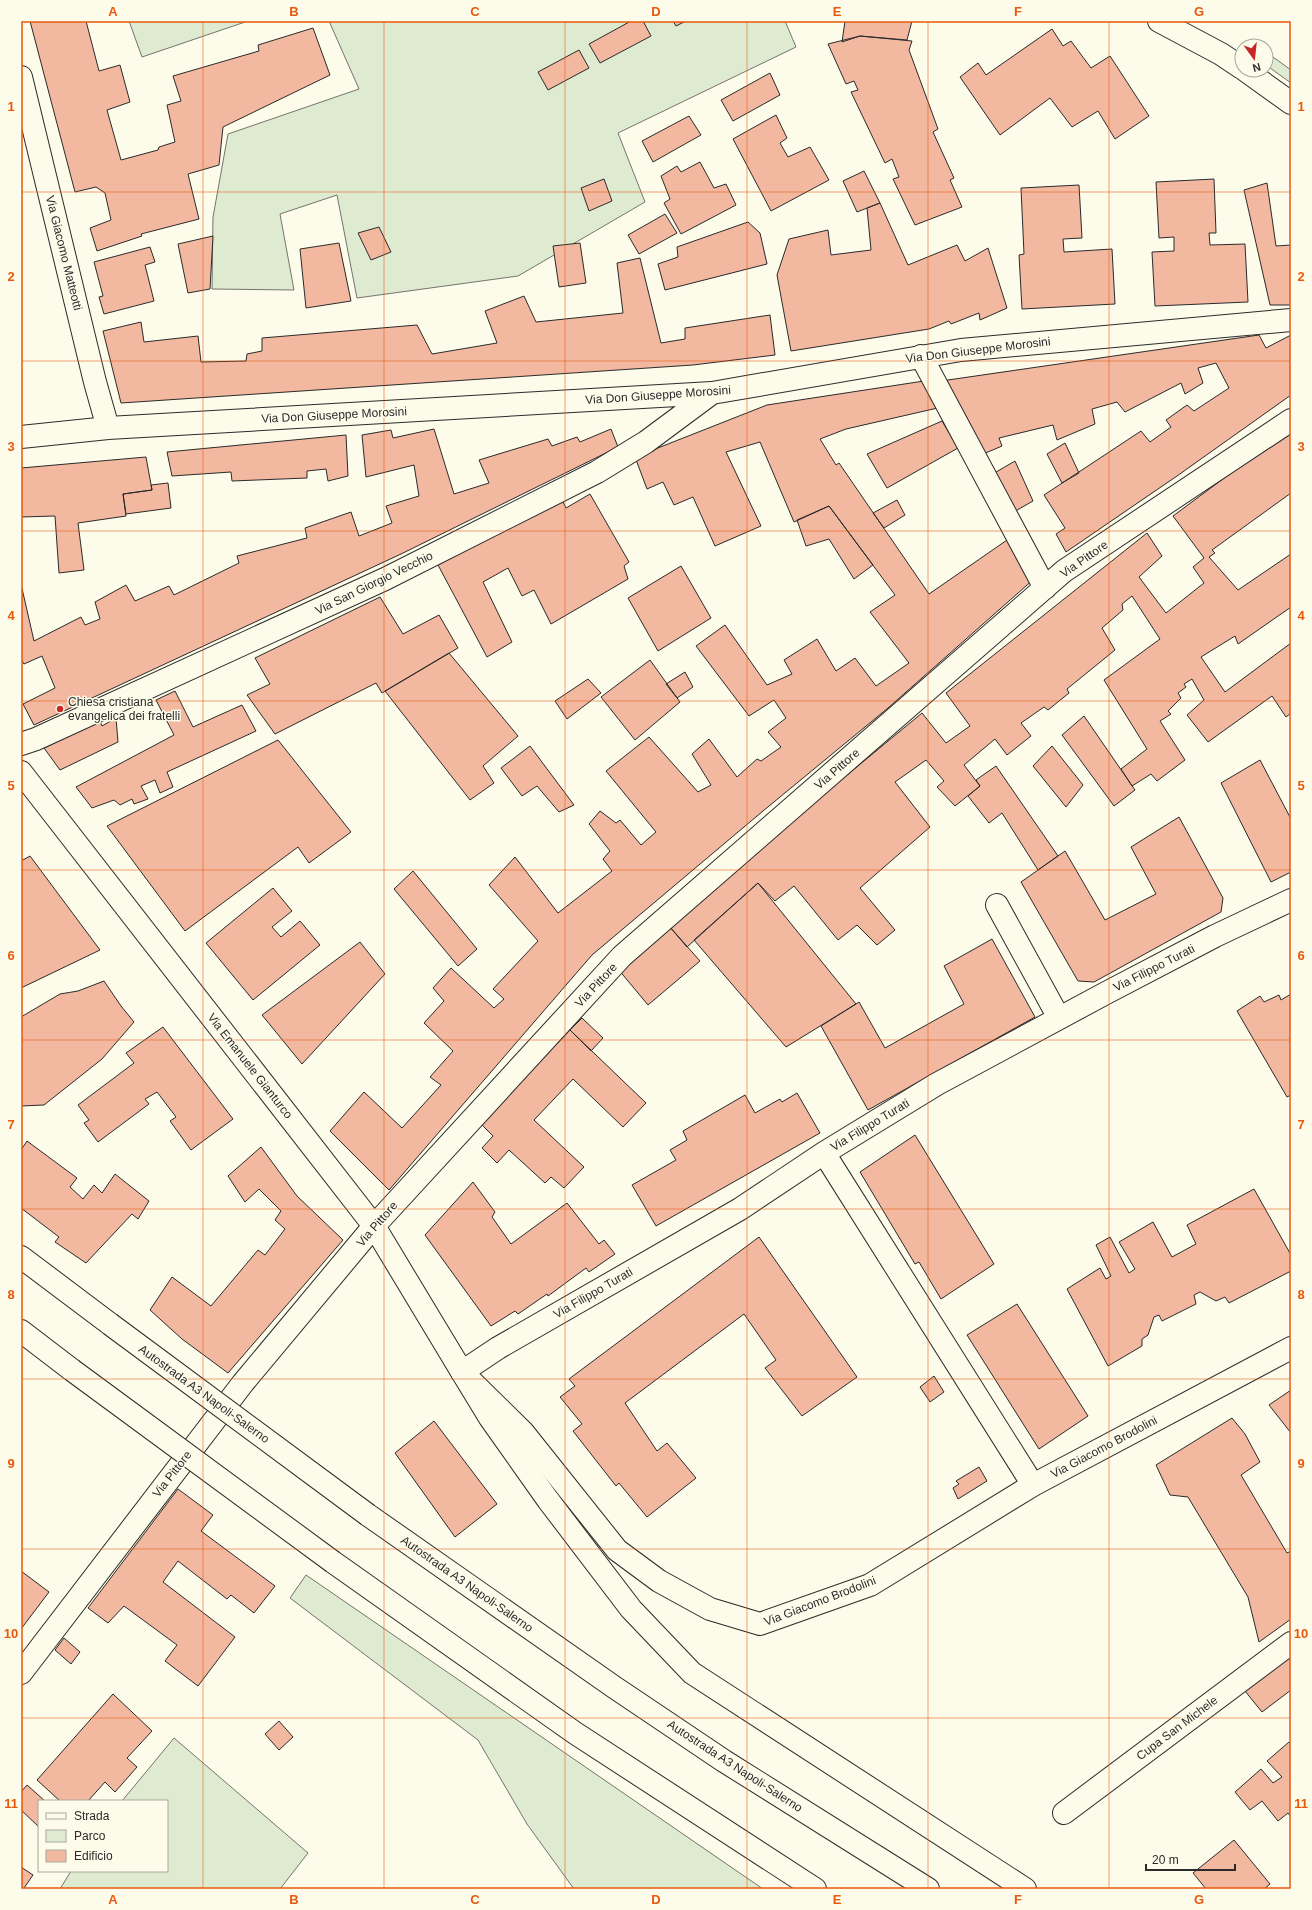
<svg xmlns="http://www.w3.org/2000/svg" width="1312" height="1910" font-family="Arial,sans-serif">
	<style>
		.green { fill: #deebd1; stroke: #74746e }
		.building { fill: #f2b8a0; stroke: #2b2b2b }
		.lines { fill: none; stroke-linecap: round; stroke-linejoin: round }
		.minor-casing { stroke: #2b2b2b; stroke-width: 24 }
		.motorway-casing { stroke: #2b2b2b; stroke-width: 24 }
		.minor { stroke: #fdfbea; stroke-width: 22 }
		.motorway { stroke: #fdfbea; stroke-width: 22 }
		.motorway-bridge-casing { stroke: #2b2b2b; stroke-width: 24; stroke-linecap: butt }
		.motorway-bridge { stroke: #fdfbea; stroke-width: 22 }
		.grid { fill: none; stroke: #e8590c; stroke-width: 1; stroke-opacity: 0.55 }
		.poi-dot { fill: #c62828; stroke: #fdfbea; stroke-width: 1.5 }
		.labels { text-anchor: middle; stroke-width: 3; stroke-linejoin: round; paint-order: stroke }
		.street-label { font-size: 12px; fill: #2b2b2b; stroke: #fdfbea }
		.poi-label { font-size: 12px; fill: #2b2b2b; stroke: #fdfbea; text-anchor: start }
		.neatline { fill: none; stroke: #e8590c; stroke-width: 1.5 }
		.grid-label { font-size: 13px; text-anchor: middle; font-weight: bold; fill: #e8590c }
	</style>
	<rect width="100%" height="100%" fill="#fdfbea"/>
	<path class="green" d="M 129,21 L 248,21 L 142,57 Z
		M 329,21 L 785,21 L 796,47 L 618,133 L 645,202 L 518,276 L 357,298 L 337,195 L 280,214 L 294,290 L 212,289 L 213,217 L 228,134 L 359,89 Z
		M 1266,52 L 1291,70 L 1291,83 L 1266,65 Z
		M 306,1575 L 763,1889 L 574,1889 L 527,1824 L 478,1740 L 290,1598 Z
		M 174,1738 L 308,1853 L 280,1889 L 60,1889 L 71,1871 L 167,1871 L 167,1801 L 122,1801 Z"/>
	<path class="building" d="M 30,21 L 86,21 L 99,71 L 120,65 L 130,102 L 107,110 L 121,160 L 158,150 L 159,147 L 175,142 L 167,105 L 181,101 L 173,76 L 259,51 L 258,45 L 313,28 L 330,75 L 223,127 L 219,165 L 188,174 L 199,219 L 141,234 L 142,236 L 97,251 L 90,228 L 111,220 L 105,193 L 96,187 L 75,192 Z
		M 631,21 L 643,21 L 651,36 L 600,63 L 589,44 Z
		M 673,21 L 686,21 L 676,26 Z
		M 845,21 L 912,21 L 907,40 L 860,36 L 842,42 Z
		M 1052,29 L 1063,46 L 1071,41 L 1091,68 L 1110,56 L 1149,116 L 1115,139 L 1098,111 L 1072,127 L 1050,98 L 1000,135 L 960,77 L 978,63 L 986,75 Z
		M 860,36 L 912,41 L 909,50 L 938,129 L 933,132 L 954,178 L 950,180 L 962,207 L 915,225 L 893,179 L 899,177 L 892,159 L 885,163 L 851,92 L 858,90 L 854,81 L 846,84 L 828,44 Z
		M 579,50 L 589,68 L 548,90 L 538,72 Z
		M 770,73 L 780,95 L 733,121 L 721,100 Z
		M 776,115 L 787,138 L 780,143 L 788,157 L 810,147 L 829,180 L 771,211 L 733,139 Z
		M 689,116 L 701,135 L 653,162 L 642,141 Z
		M 700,162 L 714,188 L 726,184 L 736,205 L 681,234 L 664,203 L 670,199 L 661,176 L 677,166 L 681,172 Z
		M 864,171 L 880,203 L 857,212 L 843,181 Z
		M 604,179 L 612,201 L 589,211 L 581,188 Z
		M 1214,179 L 1216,233 L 1209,233 L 1210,245 L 1245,244 L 1248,302 L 1155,306 L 1152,252 L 1174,251 L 1174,237 L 1159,238 L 1156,182 Z
		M 1267,183 L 1276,246 L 1291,245 L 1291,305 L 1270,305 L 1244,190 Z
		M 1079,185 L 1082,238 L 1063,239 L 1064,252 L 1112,249 L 1115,304 L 1022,309 L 1019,255 L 1024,254 L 1021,188 Z
		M 880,203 L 908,265 L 957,245 L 965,261 L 988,248 L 1007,308 L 980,320 L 979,313 L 951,324 L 949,321 L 929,329 L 791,351 L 777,275 L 789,239 L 828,230 L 831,255 L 871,250 L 867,208 Z
		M 665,214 L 677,233 L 639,254 L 628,235 Z
		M 748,222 L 760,233 L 767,264 L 665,290 L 658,264 L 678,257 L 677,247 Z
		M 379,227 L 391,252 L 371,260 L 358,233 Z
		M 213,236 L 210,289 L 188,293 L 178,244 Z
		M 339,243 L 351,301 L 306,308 L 300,249 Z
		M 580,243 L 586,283 L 559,287 L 553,246 Z
		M 150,247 L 155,262 L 145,265 L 154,301 L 104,314 L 99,297 L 103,296 L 94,262 Z
		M 640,258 L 661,343 L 685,339 L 685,328 L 770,315 L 775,355 L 693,365 L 121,403 L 103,331 L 141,322 L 144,342 L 198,336 L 201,362 L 246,361 L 247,354 L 262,351 L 262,338 L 417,325 L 432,354 L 497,343 L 485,311 L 524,296 L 536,322 L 623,313 L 617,263 Z
		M 1259,335 L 1266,348 L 1291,335 L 1291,395 L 1177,476 L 1066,552 L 1056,534 L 1065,528 L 1044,495 L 1141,431 L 1150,442 L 1171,427 L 1166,420 L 1187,405 L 1194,411 L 1229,388 L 1216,363 L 1198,368 L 1203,383 L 1185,394 L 1181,383 L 1125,412 L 1117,402 L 1092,409 L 1095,424 L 1057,440 L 1053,425 L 999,438 L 1002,446 L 981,455 L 941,381 Z
		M 924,381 L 942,407 L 846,429 L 820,439 L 836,465 L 839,463 L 929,594 L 1010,538 L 1035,578 L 888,708 L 763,811 L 592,955 L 389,1190 L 330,1131 L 364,1092 L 402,1128 L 441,1085 L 430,1077 L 453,1051 L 424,1023 L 444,1001 L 433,988 L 451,968 L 494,1008 L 504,999 L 493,989 L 538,941 L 489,885 L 515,857 L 558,913 L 612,871 L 603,859 L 610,851 L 589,824 L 600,811 L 616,823 L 620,820 L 641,845 L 656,832 L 606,771 L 649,737 L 698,792 L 711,785 L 692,754 L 709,739 L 737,777 L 757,759 L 761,761 L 781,747 L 768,732 L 786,718 L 774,700 L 749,716 L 696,646 L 725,625 L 767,685 L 792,674 L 784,660 L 817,639 L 836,671 L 855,658 L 876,686 L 909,663 L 870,612 L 895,595 L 829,506 L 794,522 L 760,442 L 726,452 L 761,526 L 715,546 L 693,497 L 674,505 L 663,482 L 647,489 L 635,457 L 767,405 Z
		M 942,421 L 958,448 L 887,488 L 867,454 Z
		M 434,429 L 454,494 L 489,483 L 479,460 L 548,439 L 552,446 L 577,437 L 580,442 L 611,429 L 618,447 L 401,554 L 34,725 L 23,704 L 55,688 L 42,656 L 24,664 L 21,659 L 21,584 L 34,641 L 81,617 L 85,625 L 100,619 L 95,602 L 126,585 L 135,601 L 169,586 L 174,595 L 239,563 L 237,556 L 307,538 L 305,528 L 351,512 L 359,536 L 392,523 L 386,506 L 419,496 L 414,465 L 366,477 L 362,435 L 391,430 L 393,438 Z
		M 1291,434 L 1291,493 L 1212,550 L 1215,553 L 1209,557 L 1238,590 L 1291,554 L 1291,607 L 1238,644 L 1235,636 L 1201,657 L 1225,692 L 1291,643 L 1291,713 L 1286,717 L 1272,696 L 1208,742 L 1187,715 L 1204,700 L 1192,679 L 1184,684 L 1186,687 L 1178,693 L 1181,698 L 1168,711 L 1171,714 L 1160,721 L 1185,760 L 1157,781 L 1151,774 L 1132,786 L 1121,769 L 1147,749 L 1104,680 L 1160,639 L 1132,596 L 1122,604 L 1123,610 L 1102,628 L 1115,650 L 1067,689 L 1069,693 L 1048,710 L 1044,707 L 1021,723 L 1031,736 L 1007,755 L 995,739 L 964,765 L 980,786 L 955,806 L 937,787 L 944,781 L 926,760 L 895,782 L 930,827 L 860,888 L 895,930 L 877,945 L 857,925 L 838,940 L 794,886 L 775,901 L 758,883 L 687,947 L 669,926 L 772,837 L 922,713 L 946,743 L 970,726 L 946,693 L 1147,533 L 1162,556 L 1139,577 L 1166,613 L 1204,583 L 1193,567 L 1204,558 L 1173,516 L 1235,470 Z
		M 346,435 L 348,476 L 328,481 L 326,469 L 307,471 L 307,478 L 232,481 L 231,472 L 172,476 L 167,452 Z
		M 1065,443 L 1079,473 L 1062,483 L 1047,454 Z
		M 146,457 L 152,490 L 123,494 L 126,516 L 78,523 L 84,570 L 59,573 L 55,516 L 21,517 L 21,468 Z
		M 1015,461 L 1033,501 L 1012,513 L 991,475 Z
		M 168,483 L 171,508 L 126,514 L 123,494 L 152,490 L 151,485 Z
		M 590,494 L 629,562 L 624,566 L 628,579 L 551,624 L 534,590 L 522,596 L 508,568 L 483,582 L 512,642 L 487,657 L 438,565 L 561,498 L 566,508 Z
		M 897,500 L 905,515 L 884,528 L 873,513 Z
		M 829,506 L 873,565 L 854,579 L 829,539 L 806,546 L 797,520 Z
		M 681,566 L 711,618 L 658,651 L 628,598 Z
		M 380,597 L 403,634 L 439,615 L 458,648 L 382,693 L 376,683 L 275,734 L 247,695 L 270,684 L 255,658 Z
		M 449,653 L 518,736 L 483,766 L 494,783 L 470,800 L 385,691 Z
		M 650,660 L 680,702 L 635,740 L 601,697 Z
		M 685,672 L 693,687 L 677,698 L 666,684 Z
		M 588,679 L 601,693 L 567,719 L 555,701 Z
		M 175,691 L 193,727 L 242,705 L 256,731 L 167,772 L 173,787 L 160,793 L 155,780 L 141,786 L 148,799 L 134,804 L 132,799 L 120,805 L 114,800 L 92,808 L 76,787 L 174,735 L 156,700 Z
		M 1084,716 L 1135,790 L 1114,806 L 1062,735 Z
		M 116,718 L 118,742 L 60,770 L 44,748 L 100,721 L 102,726 Z
		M 278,740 L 351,832 L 309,863 L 298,847 L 185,931 L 107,826 Z
		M 530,746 L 574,805 L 559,812 L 537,786 L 522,796 L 501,768 Z
		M 1052,746 L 1083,785 L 1066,807 L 1033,766 Z
		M 1260,760 L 1291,819 L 1291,872 L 1271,882 L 1221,783 Z
		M 996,766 L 1058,856 L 1038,870 L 1002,813 L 989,823 L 968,796 L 980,786 L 976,780 Z
		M 1179,817 L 1223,898 L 1221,912 L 1094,982 L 1078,981 L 1021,882 L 1065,851 L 1105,920 L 1156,894 L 1131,847 Z
		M 30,856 L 100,950 L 21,988 L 21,861 Z
		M 413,871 L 477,949 L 458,966 L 394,889 Z
		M 758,883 L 856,1004 L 786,1047 L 694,940 Z
		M 273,888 L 292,911 L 272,927 L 281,937 L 300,921 L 320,945 L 253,1000 L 206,943 Z
		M 669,926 L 700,961 L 648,1005 L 618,969 Z
		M 992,939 L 1035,1017 L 868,1110 L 821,1026 L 859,1002 L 885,1048 L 964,1004 L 944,966 Z
		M 360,942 L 385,974 L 302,1064 L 262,1015 Z
		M 104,981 L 121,1006 L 134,1022 L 102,1059 L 44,1105 L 21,1106 L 21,1017 L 60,994 L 78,991 Z
		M 1291,994 L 1291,1095 L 1287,1097 L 1237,1011 L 1260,996 L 1264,1002 L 1279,995 L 1281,1000 Z
		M 582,1018 L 603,1038 L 591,1051 L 570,1030 Z
		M 163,1027 L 233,1119 L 191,1150 L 170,1121 L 176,1117 L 157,1092 L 145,1099 L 149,1104 L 98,1142 L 84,1123 L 89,1120 L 78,1105 L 134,1063 L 126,1053 Z
		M 570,1030 L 646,1103 L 623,1127 L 573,1079 L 534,1120 L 584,1167 L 564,1188 L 551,1177 L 545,1183 L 509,1150 L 497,1163 L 482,1148 L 493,1136 L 481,1124 Z
		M 797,1093 L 820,1133 L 656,1226 L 632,1185 L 676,1160 L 670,1150 L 687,1140 L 683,1131 L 745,1095 L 755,1113 L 780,1099 L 782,1102 Z
		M 915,1135 L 994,1264 L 941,1299 L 919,1262 L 915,1264 L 860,1172 Z
		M 27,1141 L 77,1178 L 70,1187 L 83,1199 L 94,1185 L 102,1193 L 115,1174 L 149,1201 L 138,1219 L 132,1214 L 86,1263 L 55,1242 L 59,1237 L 21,1208 L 21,1150 Z
		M 261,1147 L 297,1196 L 343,1240 L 228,1373 L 182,1339 L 150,1310 L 172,1277 L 211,1306 L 258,1250 L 265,1255 L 285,1229 L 275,1220 L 281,1211 L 259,1189 L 245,1202 L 228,1176 Z
		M 473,1182 L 495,1212 L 492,1217 L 511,1244 L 567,1203 L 599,1244 L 604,1240 L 615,1254 L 589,1272 L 586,1268 L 548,1296 L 547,1294 L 518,1314 L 515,1311 L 491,1326 L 425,1235 Z
		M 1254,1189 L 1291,1255 L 1291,1271 L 1229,1303 L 1225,1297 L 1216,1301 L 1200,1292 L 1194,1295 L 1196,1304 L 1162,1321 L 1159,1315 L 1154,1317 L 1148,1335 L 1142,1339 L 1142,1346 L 1108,1366 L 1067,1289 L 1100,1268 L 1106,1279 L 1111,1276 L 1096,1245 L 1110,1237 L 1129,1273 L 1135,1269 L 1119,1242 L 1153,1222 L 1172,1257 L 1196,1244 L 1187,1225 Z
		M 759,1237 L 857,1377 L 802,1416 L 765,1368 L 776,1360 L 744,1314 L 625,1403 L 657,1451 L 667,1443 L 696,1478 L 647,1517 L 619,1483 L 616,1486 L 573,1431 L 582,1424 L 560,1397 L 575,1386 L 569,1379 Z
		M 1017,1304 L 1088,1416 L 1039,1449 L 967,1335 Z
		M 934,1376 L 944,1392 L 930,1402 L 920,1387 Z
		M 1291,1390 L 1291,1433 L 1269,1405 Z
		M 1232,1418 L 1245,1434 L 1260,1462 L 1241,1475 L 1287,1553 L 1291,1551 L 1291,1619 L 1259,1642 L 1248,1597 L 1188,1497 L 1170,1495 L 1156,1465 Z
		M 434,1421 L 497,1504 L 455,1537 L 395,1453 Z
		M 979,1467 L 987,1481 L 958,1499 L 953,1488 L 959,1484 L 956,1481 Z
		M 178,1489 L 213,1515 L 201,1531 L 275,1586 L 254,1613 L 231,1595 L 227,1599 L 178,1561 L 163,1582 L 235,1637 L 198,1686 L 165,1661 L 177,1645 L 124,1606 L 108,1623 L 88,1608 Z
		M 21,1571 L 49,1592 L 21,1629 Z
		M 64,1638 L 80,1652 L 71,1664 L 55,1650 Z
		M 1291,1655 L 1291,1690 L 1262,1712 L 1245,1691 Z
		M 113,1694 L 152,1731 L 127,1758 L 137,1767 L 115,1792 L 105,1782 L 88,1801 L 60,1801 L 37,1780 Z
		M 279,1721 L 293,1737 L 279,1750 L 265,1734 Z
		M 1289,1742 L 1291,1744 L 1291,1817 L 1288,1813 L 1278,1821 L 1262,1801 L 1250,1810 L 1235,1792 L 1261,1769 L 1273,1783 L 1282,1777 L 1267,1761 Z
		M 27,1785 L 45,1801 L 39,1801 L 39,1827 L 21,1810 L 21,1792 Z
		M 1234,1840 L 1270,1884 L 1264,1889 L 1206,1889 L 1193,1873 Z
		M 21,1867 L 33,1875 L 24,1888 L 26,1889 L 21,1889 Z"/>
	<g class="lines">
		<defs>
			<path id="minor" d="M 1159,21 L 1221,54 L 1242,68
				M 1245,70 L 1291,103
				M 21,77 L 95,382 L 108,428
				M 921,356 L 1045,588
				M 21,437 L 108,428 L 712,393 L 961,350 L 1291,320
				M 21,744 L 36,739 L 385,579 L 597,472 L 646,442 L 712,393
				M 21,772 L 374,1226 L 462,1372 L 523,1432 L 617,1550 L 659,1581 L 710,1609 L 760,1624 L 870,1585 L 1033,1485 L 1291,1348
				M 997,905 L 1059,1018
				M 824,1153 L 1033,1485
				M 462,1372 L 498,1348 L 740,1209 L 824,1153 L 937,1084 L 1106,993 L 1215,936 L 1291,900
				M 21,1673 L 243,1383 L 374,1226 L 622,956 L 1064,571 L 1291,420
				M 1064,1813 L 1291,1643"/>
			<path id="motorway" d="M 21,1257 L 110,1324
				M 21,1331 L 72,1370
				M 462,1372 L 490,1418 L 548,1500 L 631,1609 L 692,1673 L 1025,1889
				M 368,1515 L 614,1687 L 724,1761 L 928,1889
				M 333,1562 L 575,1733 L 815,1889"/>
		</defs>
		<use href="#minor" class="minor-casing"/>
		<use href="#motorway" class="motorway-casing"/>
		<use href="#minor" class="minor"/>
		<use href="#motorway" class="motorway"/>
		<defs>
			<path id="motorway-bridge" d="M 110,1324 L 368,1515
				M 72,1370 L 333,1562"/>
		</defs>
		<use href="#motorway-bridge" class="motorway-bridge-casing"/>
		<use href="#motorway-bridge" class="motorway-bridge"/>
	</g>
	<path class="grid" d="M 203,21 L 203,1889M 384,21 L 384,1889M 565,21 L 565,1889M 747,21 L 747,1889M 928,21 L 928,1889M 1109,21 L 1109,1889M 21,192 L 1291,192M 21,361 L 1291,361M 21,531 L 1291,531M 21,701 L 1291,701M 21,870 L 1291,870M 21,1040 L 1291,1040M 21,1209 L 1291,1209M 21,1379 L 1291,1379M 21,1549 L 1291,1549M 21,1718 L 1291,1718"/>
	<circle class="poi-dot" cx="60" cy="709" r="4"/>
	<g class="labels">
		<g class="street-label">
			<text transform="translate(64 253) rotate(76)" y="4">Via Giacomo Matteotti</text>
			<text transform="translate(978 350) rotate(-7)" y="4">Via Don Giuseppe Morosini</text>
			<text transform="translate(658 395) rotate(-4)" y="4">Via Don Giuseppe Morosini</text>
			<text transform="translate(334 415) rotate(-3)" y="4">Via Don Giuseppe Morosini</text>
			<text transform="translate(1084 559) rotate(-35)" y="4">Via Pittore</text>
			<text transform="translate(374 583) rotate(-26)" y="4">Via San Giorgio Vecchio</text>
			<text transform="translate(837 769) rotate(-41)" y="4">Via Pittore</text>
			<text transform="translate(1154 968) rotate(-27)" y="4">Via Filippo Turati</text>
			<text transform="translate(596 985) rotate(-47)" y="4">Via Pittore</text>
			<text transform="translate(250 1066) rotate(52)" y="4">Via Emanuele Gianturco</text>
			<text transform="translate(870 1125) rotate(-31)" y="4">Via Filippo Turati</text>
			<text transform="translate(377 1224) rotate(-49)" y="4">Via Pittore</text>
			<text transform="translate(593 1293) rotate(-30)" y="4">Via Filippo Turati</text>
			<text transform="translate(204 1394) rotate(36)" y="4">Autostrada A3 Napoli-Salerno</text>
			<text transform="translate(1104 1447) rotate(-28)" y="4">Via Giacomo Brodolini</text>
			<text transform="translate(172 1474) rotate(-52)" y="4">Via Pittore</text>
			<text transform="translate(467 1584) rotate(35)" y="4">Autostrada A3 Napoli-Salerno</text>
			<text transform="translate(820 1601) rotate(-21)" y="4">Via Giacomo Brodolini</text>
			<text transform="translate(1177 1728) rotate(-37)" y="4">Cupa San Michele</text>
			<text transform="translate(735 1766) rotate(33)" y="4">Autostrada A3 Napoli-Salerno</text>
		</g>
		<g class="poi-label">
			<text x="68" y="706">Chiesa cristiana<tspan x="68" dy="14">evangelica dei fratelli</tspan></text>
		</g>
	</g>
	<rect width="1312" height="1910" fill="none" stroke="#fdfbea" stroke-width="44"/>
	<rect x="38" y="1800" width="130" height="72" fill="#fdfbea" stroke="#a9a89e"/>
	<rect x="46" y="1813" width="20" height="6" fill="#fdfbea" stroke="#a9a89e"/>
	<text x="74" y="1820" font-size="12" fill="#2b2b2b">Strada</text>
	<rect x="46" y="1830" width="20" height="12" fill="#deebd1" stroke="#a9a89e"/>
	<text x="74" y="1840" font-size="12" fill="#2b2b2b">Parco</text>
	<rect x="46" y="1850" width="20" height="12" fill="#f2b8a0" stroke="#a9a89e"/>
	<text x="74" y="1860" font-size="12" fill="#2b2b2b">Edificio</text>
	<g transform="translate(1254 58) rotate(165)"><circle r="19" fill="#fdfbea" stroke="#a9a89e"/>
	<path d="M0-3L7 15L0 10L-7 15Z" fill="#c62828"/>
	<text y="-6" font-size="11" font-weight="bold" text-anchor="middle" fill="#2b2b2b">N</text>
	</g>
	<path d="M1146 1864v6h89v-6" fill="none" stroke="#2b2b2b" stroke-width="2"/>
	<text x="1152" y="1864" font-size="12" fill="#2b2b2b" stroke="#fdfbea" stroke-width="3" paint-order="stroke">20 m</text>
	<rect x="22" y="22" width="1268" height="1866" class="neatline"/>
	<g class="grid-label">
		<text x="113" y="16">A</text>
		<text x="294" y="16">B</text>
		<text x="475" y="16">C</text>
		<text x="656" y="16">D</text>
		<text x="837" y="16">E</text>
		<text x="1018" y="16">F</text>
		<text x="1199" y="16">G</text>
		<text x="11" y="111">1</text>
		<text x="1301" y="111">1</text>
		<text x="11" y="281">2</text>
		<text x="1301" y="281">2</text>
		<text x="11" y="451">3</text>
		<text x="1301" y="451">3</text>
		<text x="11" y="620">4</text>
		<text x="1301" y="620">4</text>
		<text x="11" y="790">5</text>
		<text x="1301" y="790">5</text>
		<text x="11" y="960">6</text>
		<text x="1301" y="960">6</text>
		<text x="11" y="1129">7</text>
		<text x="1301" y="1129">7</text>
		<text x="11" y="1299">8</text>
		<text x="1301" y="1299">8</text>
		<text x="11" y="1468">9</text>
		<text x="1301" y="1468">9</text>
		<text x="11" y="1638">10</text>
		<text x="1301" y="1638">10</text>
		<text x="11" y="1808">11</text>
		<text x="1301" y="1808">11</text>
		<text x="113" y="1904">A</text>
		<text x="294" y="1904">B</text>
		<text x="475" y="1904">C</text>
		<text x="656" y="1904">D</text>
		<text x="837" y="1904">E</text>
		<text x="1018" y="1904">F</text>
		<text x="1199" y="1904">G</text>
	</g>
</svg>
